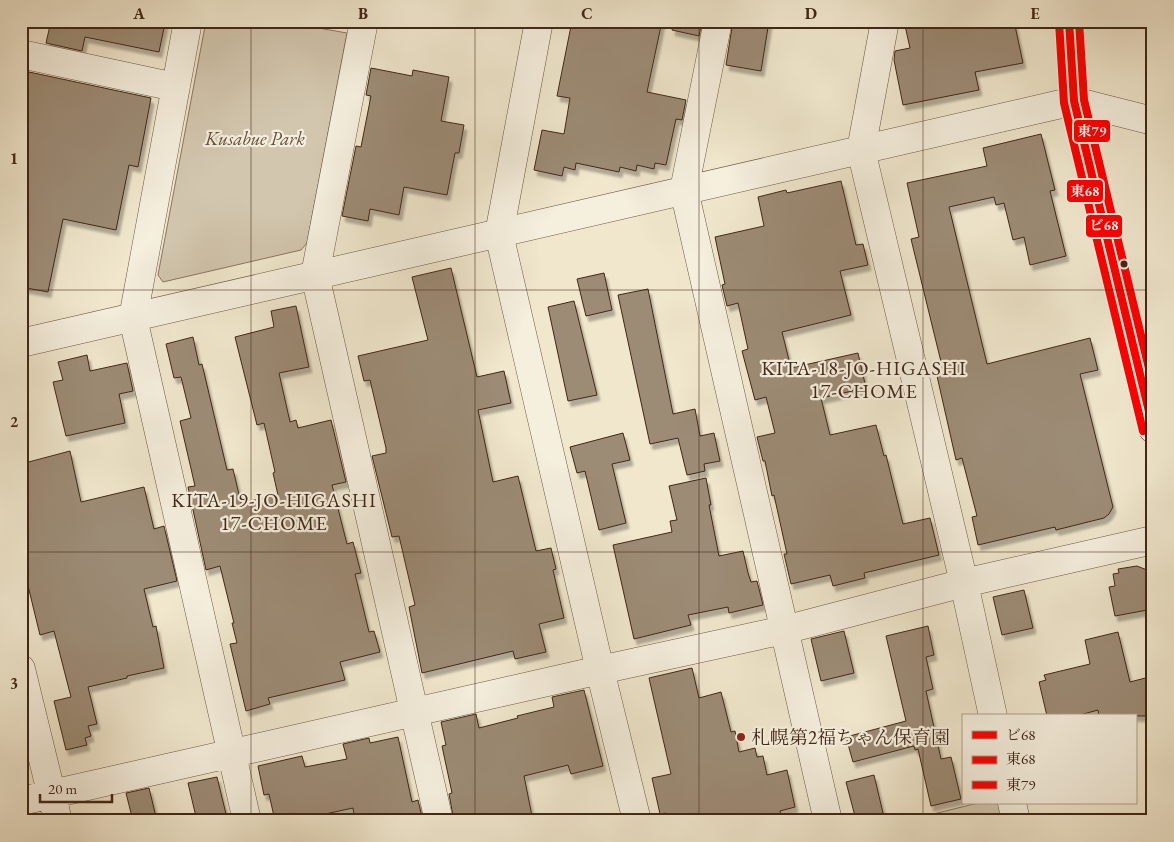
<svg xmlns="http://www.w3.org/2000/svg" width="1174" height="842" font-family="'EB Garamond','Noto Serif JP',serif">
	<style>
		.green { fill: #d2c6ae; stroke: #8a7662 }
		.building { fill: #9c8b75; stroke: #412716; filter: url(#shadow) }
		.lines { fill: none; stroke-linecap: round; stroke-linejoin: round }
		.minor-casing { stroke: #6d5744; stroke-width: 29 }
		.minor { stroke: #f5efde; stroke-width: 28 }
		.bus-1-casing { stroke: #f5efde; stroke-width: 11 }
		.bus-2-casing { stroke: #f5efde; stroke-width: 11 }
		.bus-3-casing { stroke: #f5efde; stroke-width: 11 }
		.bus-1 { stroke: #f00; stroke-width: 8 }
		.bus-2 { stroke: #f00; stroke-width: 8 }
		.bus-3 { stroke: #f00; stroke-width: 8 }
		.grid { fill: none; stroke: #412716; stroke-width: 1; stroke-opacity: 0.55 }
		.bus-dot { fill: #412716; stroke: #f5efde; stroke-width: 2 }
		.poi-dot { fill: #8f2418; stroke: #f5efde; stroke-width: 2 }
		.labels { text-anchor: middle; stroke-width: 4.5; stroke-linejoin: round; paint-order: stroke }
		.park-label { font-size: 19px; font-style: italic; fill: #654f3c; stroke: #f5efde }
		.poi-label { font-size: 19px; fill: #412716; stroke: #f5efde; text-anchor: start }
		.neighbourhood-label { font-size: 20px; letter-spacing: 1px; fill: #412716; stroke: #f5efde }
		.line-badge { stroke: #f5efde; stroke-width: 2 }
		.badge-label { font-size: 14px; text-anchor: middle; font-weight: bold; fill: #fff }
		.neatline { fill: none; stroke: #412716; stroke-width: 2 }
		.grid-label { font-size: 16px; text-anchor: middle; font-weight: bold; fill: #412716 }
	</style>
	<defs>
		<filter id="shadow"><feDropShadow dx="3" dy="5.5" stdDeviation="1" flood-color="#0004"/></filter>
	</defs>
	<rect width="100%" height="100%" fill="#f0e7cd"/>
	<filter id="stains"><feTurbulence type="fractalNoise" baseFrequency=".004" numOctaves="4"/><feColorMatrix values="0 0 0 0 .2 0 0 0 0 .09 0 0 0 0 .02 0 0 0 .5 -.17"/></filter>
	<radialGradient id="worn" r=".72"><stop offset=".6" stop-color="#630" stop-opacity="0"/><stop offset="1" stop-color="#630" stop-opacity=".3"/></radialGradient>
	<path class="green" d="M 206,21 L 279,21 L 347,33 L 307,243 L 301,250 L 163,282 L 158,275 Z
		M 978,803 L 1005,803 L 1009,821 L 905,821 Z"/>
	<path class="building" d="M 51,21 L 155,21 L 165,23 L 159,52 L 85,37 L 82,51 L 46,43 Z
		M 572,21 L 662,21 L 647,92 L 686,100 L 682,120 L 676,119 L 666,165 L 655,163 L 654,169 L 637,165 L 636,171 L 620,167 L 619,172 L 576,163 L 575,170 L 564,167 L 562,176 L 534,170 L 542,130 L 564,134 L 570,98 L 557,96 Z
		M 673,21 L 702,21 L 699,36 L 672,30 Z
		M 733,21 L 769,21 L 761,71 L 726,65 Z
		M 904,21 L 1014,21 L 1023,63 L 975,72 L 979,90 L 903,105 L 894,60 L 895,51 L 910,48 Z
		M 371,68 L 412,76 L 413,70 L 449,77 L 441,121 L 464,125 L 459,153 L 455,153 L 447,195 L 404,187 L 399,215 L 370,209 L 368,221 L 342,216 L 356,146 L 361,147 L 371,96 L 366,95 Z
		M 29,72 L 151,98 L 138,167 L 129,165 L 116,230 L 63,219 L 48,292 L 21,287 L 21,108 Z
		M 1041,134 L 1055,190 L 1050,191 L 1066,256 L 1030,265 L 1024,237 L 1013,240 L 1004,203 L 996,205 L 994,197 L 949,207 L 987,364 L 1090,338 L 1098,370 L 1080,374 L 1113,507 L 1109,514 L 1104,518 L 1056,530 L 1055,527 L 978,545 L 972,517 L 977,516 L 962,458 L 956,460 L 937,376 L 944,374 L 911,239 L 919,237 L 907,183 L 987,166 L 983,148 Z
		M 841,181 L 856,245 L 863,244 L 868,265 L 840,271 L 851,315 L 782,332 L 791,368 L 858,353 L 866,388 L 821,398 L 830,435 L 876,425 L 884,456 L 886,455 L 903,524 L 930,518 L 939,555 L 864,573 L 865,578 L 833,586 L 830,575 L 791,584 L 784,554 L 787,554 L 774,495 L 772,496 L 765,461 L 763,461 L 757,437 L 775,433 L 766,397 L 755,400 L 742,351 L 748,349 L 738,303 L 727,306 L 722,285 L 725,284 L 715,237 L 764,226 L 758,197 L 786,190 L 787,193 Z
		M 451,268 L 477,377 L 504,371 L 511,403 L 478,410 L 493,482 L 518,476 L 536,551 L 551,548 L 556,569 L 553,570 L 564,618 L 539,624 L 546,652 L 515,659 L 513,651 L 422,673 L 409,607 L 415,605 L 399,536 L 392,537 L 372,456 L 386,453 L 386,448 L 370,380 L 364,381 L 358,356 L 428,340 L 412,277 Z
		M 604,273 L 612,310 L 586,316 L 577,279 Z
		M 648,289 L 673,414 L 695,409 L 700,436 L 714,433 L 720,461 L 704,464 L 705,471 L 687,475 L 678,438 L 650,444 L 618,295 Z
		M 574,301 L 597,395 L 568,401 L 548,307 Z
		M 296,306 L 309,367 L 279,373 L 290,422 L 296,420 L 298,428 L 331,420 L 346,482 L 332,485 L 347,544 L 353,542 L 361,573 L 355,574 L 369,632 L 374,631 L 380,652 L 340,662 L 345,680 L 268,698 L 270,704 L 246,711 L 230,644 L 237,643 L 232,623 L 234,623 L 220,566 L 206,570 L 195,519 L 188,487 L 195,486 L 180,421 L 191,418 L 181,377 L 174,378 L 166,344 L 193,337 L 199,365 L 202,364 L 227,470 L 233,469 L 241,503 L 278,495 L 273,473 L 275,472 L 264,423 L 257,425 L 235,337 L 274,327 L 271,311 Z
		M 87,355 L 90,371 L 127,363 L 133,391 L 119,394 L 125,423 L 66,436 L 53,382 L 63,380 L 58,362 Z
		M 623,433 L 630,460 L 612,464 L 626,523 L 599,530 L 585,471 L 577,473 L 570,447 Z
		M 70,451 L 81,502 L 144,487 L 154,529 L 164,526 L 177,581 L 144,589 L 153,627 L 156,626 L 164,668 L 127,676 L 127,678 L 88,687 L 97,724 L 88,726 L 91,736 L 85,738 L 87,745 L 66,750 L 54,701 L 71,697 L 54,631 L 40,635 L 21,557 L 21,464 Z
		M 706,478 L 711,505 L 709,505 L 719,556 L 743,551 L 748,573 L 751,582 L 757,581 L 763,605 L 729,613 L 728,607 L 688,615 L 691,625 L 634,639 L 613,545 L 672,532 L 670,521 L 677,520 L 669,486 Z
		M 1137,566 L 1147,570 L 1153,600 L 1153,609 L 1115,616 L 1109,587 L 1115,586 L 1113,574 L 1119,573 L 1118,569 Z
		M 1024,590 L 1033,628 L 1002,635 L 993,597 Z
		M 928,626 L 934,655 L 926,657 L 933,689 L 926,691 L 941,759 L 951,757 L 961,799 L 931,806 L 918,749 L 915,750 L 914,746 L 853,762 L 846,737 L 906,721 L 886,636 Z
		M 844,631 L 854,673 L 821,681 L 811,639 Z
		M 1118,632 L 1130,682 L 1153,676 L 1153,716 L 1099,716 L 1098,710 L 1076,716 L 1047,716 L 1039,682 L 1046,680 L 1044,675 L 1090,664 L 1085,640 Z
		M 692,668 L 699,698 L 721,692 L 731,732 L 735,731 L 739,752 L 755,748 L 757,757 L 763,756 L 767,775 L 787,770 L 795,807 L 780,811 L 782,821 L 668,821 L 666,813 L 660,814 L 652,778 L 671,774 L 649,678 Z
		M 584,690 L 603,766 L 571,774 L 568,765 L 524,776 L 533,821 L 454,821 L 449,794 L 452,793 L 442,746 L 446,745 L 441,722 L 476,714 L 479,728 L 518,718 L 517,716 L 554,707 L 552,697 Z
		M 398,737 L 412,802 L 418,800 L 423,821 L 355,821 L 353,808 L 307,818 L 307,821 L 275,821 L 269,794 L 264,795 L 258,766 L 302,756 L 305,767 L 347,759 L 343,744 L 369,738 L 370,743 Z
		M 874,775 L 883,813 L 856,820 L 846,782 Z
		M 217,777 L 226,814 L 197,821 L 188,783 Z
		M 149,788 L 157,821 L 133,821 L 126,793 Z"/>
	<g class="lines">
		<defs>
			<path id="minor" d="M 188,21 L 133,318 L 247,821
				M 364,21 L 315,275 L 439,821
				M 539,21 L 499,234 L 600,670 L 637,821
				M 718,21 L 684,190 L 828,821
				M 885,21 L 861,150 L 964,583 L 993,716
				M 1069,21 L 1074,101 L 1153,429
				M 21,54 L 175,87
				M 21,343 L 1074,101 L 1153,121
				M 21,669 L 58,821
				M 21,801 L 600,670 L 784,630 L 964,583 L 1153,540
				M 1012,803 L 1016,821"/>
		</defs>
		<use href="#minor" class="minor-casing"/>
		<use href="#minor" class="minor"/>
		<defs>
			<path id="bus-1" d="M 1069,21 L 1074,101 L 1153,428"/>
			<path id="bus-2" d="M 1059,22 L 1064,103 L 1143,431"/>
			<path id="bus-3" d="M 1079,21 L 1084,100 L 1153,385"/>
		</defs>
		<use href="#bus-1" class="bus-1-casing"/>
		<use href="#bus-2" class="bus-2-casing"/>
		<use href="#bus-3" class="bus-3-casing"/>
		<use href="#bus-1" class="bus-1"/>
		<use href="#bus-2" class="bus-2"/>
		<use href="#bus-3" class="bus-3"/>
	</g>
	<path class="grid" d="M 251,21 L 251,821M 475,21 L 475,821M 699,21 L 699,821M 923,21 L 923,821M 21,290 L 1153,290M 21,552 L 1153,552"/>
	<circle class="bus-dot" cx="1124" cy="264" r="4.5"/>
	<circle class="poi-dot" cx="741" cy="737" r="5"/>
	<g class="labels">
		<g class="park-label">
			<text x="255" y="145">Kusabue Park</text>
		</g>
		<g class="poi-label">
			<text x="751" y="744">札幌第2福ちゃん保育園</text>
		</g>
		<g class="neighbourhood-label">
			<text x="864" y="375">KITA-18-JO-HIGASHI<tspan x="864" dy="23">17-CHOME</tspan></text>
			<text x="274" y="507">KITA-19-JO-HIGASHI<tspan x="274" dy="23">17-CHOME</tspan></text>
		</g>
	</g>
	<g class="line-badge">
		<rect x="1073" y="119" width="38" height="24" rx="5" fill="#f00"/>
		<rect x="1066" y="179" width="38" height="24" rx="5" fill="#f00"/>
		<rect x="1085" y="214" width="38" height="24" rx="5" fill="#f00"/>
	</g>
	<g class="badge-label">
		<text x="1092" y="136">東79</text>
		<text x="1085" y="196">東68</text>
		<text x="1104" y="230">ビ68</text>
	</g>
	<rect width="1174" height="842" fill="none" stroke="#f0e7cd" stroke-width="55"/>
	<rect x="962" y="714" width="175" height="90" fill="#f5efde" stroke="#ad9f8e"/>
	<rect x="972" y="731" width="25" height="8" fill="#ff0000" stroke="#ad9f8e"/>
	<text x="1006" y="740" font-size="15" fill="#412716">ビ68</text>
	<rect x="972" y="756" width="25" height="8" fill="#ff0000" stroke="#ad9f8e"/>
	<text x="1006" y="764" font-size="15" fill="#412716">東68</text>
	<rect x="972" y="781" width="25" height="8" fill="#ff0000" stroke="#ad9f8e"/>
	<text x="1006" y="790" font-size="15" fill="#412716">東79</text>
	<path d="M40 794v8h72v-8" fill="none" stroke="#412716" stroke-width="2.5"/>
	<text x="48" y="794" font-size="15" fill="#412716" stroke="#f5efde" stroke-width="4" paint-order="stroke">20 m</text>
	<rect x="28" y="28" width="1118" height="786" class="neatline"/>
	<g class="grid-label">
		<text x="139" y="19">A</text>
		<text x="363" y="19">B</text>
		<text x="587" y="19">C</text>
		<text x="811" y="19">D</text>
		<text x="1035" y="19">E</text>
		<text x="14" y="164">1</text>
		<text x="14" y="427">2</text>
		<text x="14" y="689">3</text>
	</g>
	<rect width="100%" height="100%" filter="url(#stains)"/>
	<rect width="100%" height="100%" fill="url(#worn)"/>
</svg>
